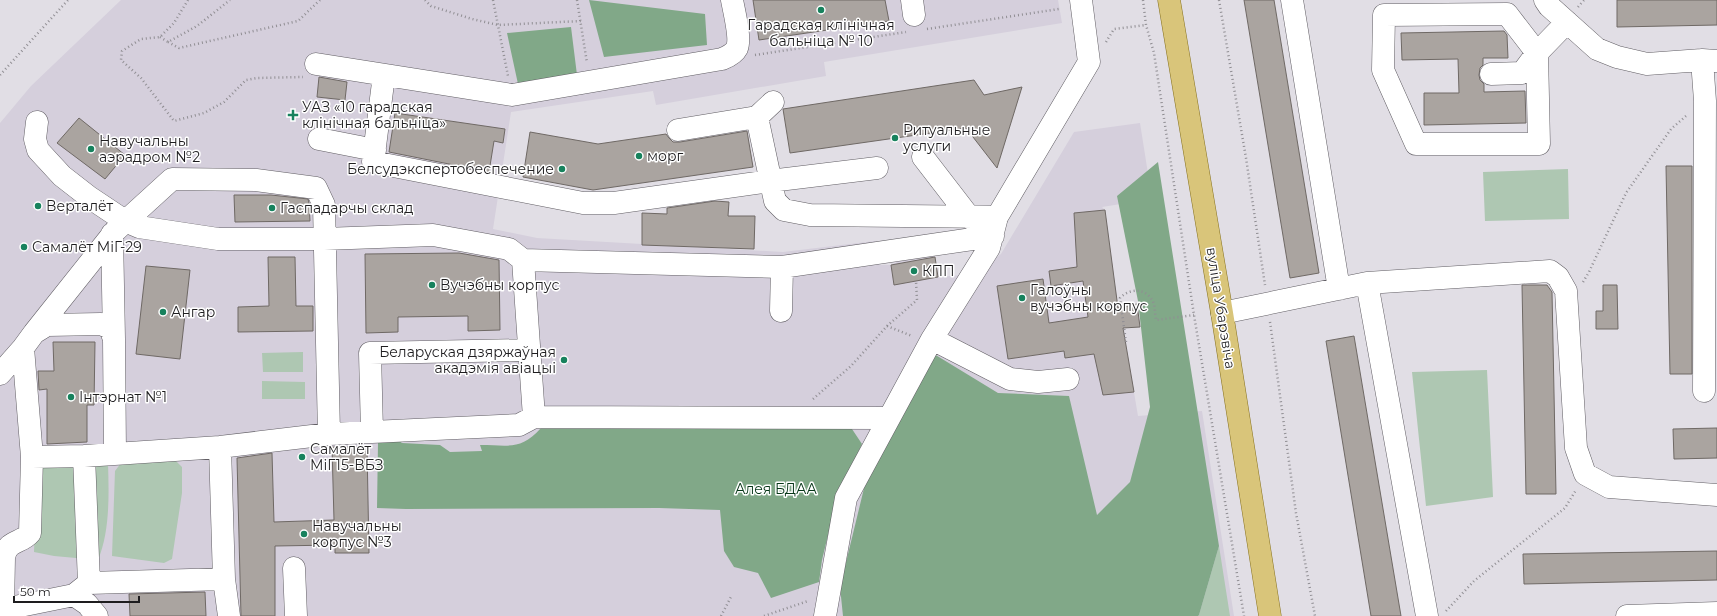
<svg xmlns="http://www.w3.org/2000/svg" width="1717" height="616" font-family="Montserrat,sans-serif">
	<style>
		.built { fill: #d5cfdc }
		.green { fill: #aec7b2 }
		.forest { fill: #81a888 }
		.building { fill: #aaa4a0; stroke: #6f6965 }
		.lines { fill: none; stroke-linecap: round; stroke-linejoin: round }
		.minor-casing { stroke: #615e64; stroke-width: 23 }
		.major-casing { stroke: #877221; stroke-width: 23 }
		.path { stroke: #908e93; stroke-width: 2.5; stroke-dasharray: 1 3; stroke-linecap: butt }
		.minor { stroke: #fff; stroke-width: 22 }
		.major { stroke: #d9c57a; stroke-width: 22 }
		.poi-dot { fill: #17825d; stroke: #fff; stroke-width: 1.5 }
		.labels { text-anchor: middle; stroke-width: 3; stroke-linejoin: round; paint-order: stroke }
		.poi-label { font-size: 14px; fill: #1e1d1f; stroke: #fff; text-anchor: start }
		.street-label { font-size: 14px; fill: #1e1d1f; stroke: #fff }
		.park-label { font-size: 14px; fill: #063617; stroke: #fff }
	</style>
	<rect width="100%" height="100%" fill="#e1dee5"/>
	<path class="built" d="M 121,0 L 1058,0 L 1062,23 L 824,62 L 826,76 L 656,105 L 653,91 L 511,112 L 493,229 L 537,238 L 783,252 L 875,241 L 879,265 L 891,265 L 908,256 L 934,255 L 938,277 L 974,274 L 1001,254 L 1074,132 L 1140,123 L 1152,199 L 1102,207 L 1105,210 L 1120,321 L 1123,328 L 1138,416 L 1202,411 L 1234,616 L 0,616 L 0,123 L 31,86 Z"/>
	<path class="green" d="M 1568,169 L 1569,219 L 1485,221 L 1483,172 Z
		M 303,352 L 303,372 L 263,372 L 262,353 Z
		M 1487,370 L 1493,497 L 1426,506 L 1412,372 Z
		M 262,381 L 305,382 L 305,399 L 262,399 Z
		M 175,460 L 182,467 L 182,493 L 172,559 L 164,563 L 112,556 L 115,471 L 121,463 Z
		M 108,463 C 109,495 110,531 98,560 L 54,556 L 34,552 L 37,471 L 44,464 Z
		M 1219,546 L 1230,616 L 1198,616 L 1199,615 Z"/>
	<path class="forest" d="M 589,0 L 705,14 L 707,45 L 604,57 Z
		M 571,27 L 577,75 L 518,84 L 507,33 Z
		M 1158,162 L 1219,546 L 1199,615 L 1198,616 L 843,616 L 840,587 L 867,476 L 934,354 L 998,393 L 1069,396 L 1097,515 L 1130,482 L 1150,407 L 1138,301 L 1117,196 Z
		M 850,426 L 862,444 L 837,498 L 822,560 L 819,582 L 771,598 L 758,573 L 734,567 L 724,551 L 720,510 L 659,508 L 406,509 L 377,508 L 378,443 L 396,439 L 402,443 L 440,445 L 450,452 L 482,451 L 480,445 C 508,445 520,451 541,428 L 722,429 Z"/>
	<path class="building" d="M 753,0 L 885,0 L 889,21 L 759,40 Z
		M 1244,0 L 1274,0 L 1319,273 L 1290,278 Z
		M 1617,0 L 1717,0 L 1717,25 L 1617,27 Z
		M 1504,31 L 1507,35 L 1508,58 L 1483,58 L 1483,65 L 1480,68 L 1479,75 L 1480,80 L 1484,84 L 1484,92 L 1525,91 L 1526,123 L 1424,125 L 1424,93 L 1459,93 L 1458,59 L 1402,60 L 1401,33 Z
		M 319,77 L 347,82 L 345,100 L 317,97 Z
		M 974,80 L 984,95 L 1022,87 L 997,168 L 966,128 L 790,153 L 783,109 Z
		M 395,113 L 505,129 L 503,143 L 494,141 L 489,172 L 389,152 Z
		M 79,118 L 125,155 L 105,179 L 57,143 Z
		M 747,131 L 753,167 L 593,190 L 523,177 L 530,132 L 598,144 L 666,134 L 669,138 L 673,142 L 680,142 Z
		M 1666,166 L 1692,166 L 1692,374 L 1670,374 Z
		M 234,195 L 271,195 L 308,199 L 309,203 L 310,221 L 235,222 Z
		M 715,201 L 729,202 L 728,216 L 755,216 L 754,249 L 642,245 L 642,213 L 667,214 L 667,208 Z
		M 1105,210 L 1118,308 L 1137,304 L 1140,327 L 1123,328 L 1134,392 L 1103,395 L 1094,354 L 1065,358 L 1064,351 L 1008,359 L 997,286 L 1043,279 L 1049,323 L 1088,317 L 1083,281 L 1051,286 L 1049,271 L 1077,267 L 1074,213 Z
		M 459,253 L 499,260 L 500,330 L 468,331 L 468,316 L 398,317 L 398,332 L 366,333 L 365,254 Z
		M 268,257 L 295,257 L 296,306 L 313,306 L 313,331 L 238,332 L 238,307 L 269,306 Z
		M 935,257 L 938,277 L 894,285 L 891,265 Z
		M 146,266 L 190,270 L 180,359 L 136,354 Z
		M 1522,285 L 1547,285 L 1552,292 L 1556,494 L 1526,494 Z
		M 1603,285 L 1617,285 L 1618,329 L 1596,329 L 1596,311 L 1603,311 Z
		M 1354,336 L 1401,616 L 1371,616 L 1326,341 Z
		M 53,342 L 95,342 L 94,405 L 87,405 L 87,442 L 47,444 L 47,389 L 39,390 L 38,371 L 54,371 Z
		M 1717,428 L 1717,458 L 1674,459 L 1673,429 Z
		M 332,447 L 367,447 L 369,553 L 335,553 L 335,545 L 275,546 L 275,616 L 241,616 L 237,458 L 272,453 L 274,522 L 334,520 Z
		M 1717,551 L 1717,580 L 1524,584 L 1523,554 Z
		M 205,592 L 206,616 L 130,616 L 129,594 Z"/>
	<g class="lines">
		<defs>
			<path id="minor" d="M 912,0 L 914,15
				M 1292,0 L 1339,289
				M 1545,0 L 1549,6 L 1597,49 L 1617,57 L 1647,64 L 1702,60 L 1716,61
				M 1507,14 L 1537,53 L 1539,144 L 1416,144 L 1383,70 L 1384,15 Z
				M 1702,60 L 1705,101 L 1704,391
				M 316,64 L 512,95 L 722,59 C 727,57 734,54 737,48 C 741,38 734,11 732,0
				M 1491,74 L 1522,73 L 1537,53 L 1567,22
				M 384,75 L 373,162 L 583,203 L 614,203 L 770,181 L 877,168
				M 757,117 L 775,201 L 784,210 L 810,215 L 997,217
				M 37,122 L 35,139 L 38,150 L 62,176 L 89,197 L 125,221 L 139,227 L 218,239 L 324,239 L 433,235 L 509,249 L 523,260 L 782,267 L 993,236
				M 678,130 L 757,117 L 773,102
				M 319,139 L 375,150
				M 923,157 L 970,218
				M 112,234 L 114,339
				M 523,260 L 534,417
				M 1367,283 L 1427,616
				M 781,311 L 782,267
				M 1222,313 L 1367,283 L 1550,271 L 1558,277 L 1566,291 L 1576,448 L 1585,474 L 1609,487 L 1717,495
				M 34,333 L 116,230 L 172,179 L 256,180 L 316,188 L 324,205 L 329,434
				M 932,339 L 1010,379 L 1038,382 L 1068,379
				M 0,374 L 23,348 L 34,333 L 47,325 L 101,324 L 110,328 L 114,339 L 115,454
				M 372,432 L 370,353 L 529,350
				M 220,447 L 224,579 L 229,616
				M 84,456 L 89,583
				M 32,457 L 84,456 L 220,447 L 329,434 L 519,425 L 534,417 L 889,418
				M 294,568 L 296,616
				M 74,595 L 87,604 L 97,616
				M 3,609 L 4,557 C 8,539 21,544 30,533 L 32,457 L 23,348
				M 0,610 L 74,595 L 89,583 L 224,579
				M 825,616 L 846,498 L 932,339 L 989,248 L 997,217 L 1089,62 L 1081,0
				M 1627,616 L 1717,613"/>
			<path id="major" d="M 1169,0 L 1222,313 L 1270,616"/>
		</defs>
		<use href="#minor" class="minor-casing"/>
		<use href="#major" class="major-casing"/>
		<path class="path" d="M 188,0 L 174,23 L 160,37 L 141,39 L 122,51 L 121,60 L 141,78 L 174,121 L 204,113 L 224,102 L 246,80 L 257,78 L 303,77
			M 425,0 L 431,6 L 472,19 L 498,25 L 581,21
			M 493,0 L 508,76
			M 577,0 L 587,63
			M 1143,0 L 1146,25 L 1154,53 L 1194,315 L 1244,616
			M 1219,0 L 1246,158 L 1265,285
			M 1578,7 L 1584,0
			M 927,29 L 1059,9
			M 160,37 L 168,42 L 197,26 L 230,0
			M 168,42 L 179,48 L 298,21 L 320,0
			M 1106,42 L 1114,29 L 1146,25
			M 755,55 L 906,32
			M 0,75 L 68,0
			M 1583,282 L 1589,272 L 1626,193 L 1671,129 L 1686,116
			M 1270,322 L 1296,513 L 1315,616
			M 887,326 L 912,336
			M 1126,342 L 1120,298 C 1131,287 1148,288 1154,304 C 1155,309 1155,315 1156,320 L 1194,315
			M 813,399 L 851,366 L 887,326 L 917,300 L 916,281
			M 1446,611 L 1474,581 L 1565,508 L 1576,490
			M 721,616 L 732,595
			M 764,616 L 808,601"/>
		<use href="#minor" class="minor"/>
		<use href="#major" class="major"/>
	</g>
	<g class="poi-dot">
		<circle cx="821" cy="10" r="4"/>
		<path d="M291 109h4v4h4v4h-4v4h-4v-4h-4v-4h4z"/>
		<circle cx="895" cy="138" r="4"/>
		<circle cx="91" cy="149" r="4"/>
		<circle cx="639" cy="156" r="4"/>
		<circle cx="562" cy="169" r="4"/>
		<circle cx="38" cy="206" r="4"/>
		<circle cx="272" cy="208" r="4"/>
		<circle cx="24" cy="247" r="4"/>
		<circle cx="914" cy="271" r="4"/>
		<circle cx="432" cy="285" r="4"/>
		<circle cx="1022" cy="298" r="4"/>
		<circle cx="163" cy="312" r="4"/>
		<circle cx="564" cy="360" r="4"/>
		<circle cx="71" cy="397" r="4"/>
		<circle cx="302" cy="457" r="4"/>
		<circle cx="304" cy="534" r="4"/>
	</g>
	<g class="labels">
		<g class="poi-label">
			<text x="821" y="30" text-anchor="middle">Гарадская клінічная<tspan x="821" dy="16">бальніца № 10</tspan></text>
			<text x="302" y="112">УАЗ «10 гарадская<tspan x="302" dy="16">клінічная бальніца»</tspan></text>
			<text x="903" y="135">Ритуальные<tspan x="903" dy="16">услуги</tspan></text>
			<text x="99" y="146">Навучальны<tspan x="99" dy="16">аэрадром №2</tspan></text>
			<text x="647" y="161">морг</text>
			<text x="554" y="174" text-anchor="end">Белсудэкспертобеспечение</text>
			<text x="46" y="211">Верталёт</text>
			<text x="280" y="213">Гаспадарчы склад</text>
			<text x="32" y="252">Самалёт МіГ-29</text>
			<text x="922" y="276">КПП</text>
			<text x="440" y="290">Вучэбны корпус</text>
			<text x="1030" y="295">Галоўны<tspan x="1030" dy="16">вучэбны корпус</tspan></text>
			<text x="171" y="317">Ангар</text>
			<text x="556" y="357" text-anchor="end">Беларуская дзяржаўная<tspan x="556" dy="16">акадэмія авіацыі</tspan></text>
			<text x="79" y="402">Інтэрнат №1</text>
			<text x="310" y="454">Самалёт<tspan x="310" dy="16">МіГ15-ВБЗ</tspan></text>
			<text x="312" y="531">Навучальны<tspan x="312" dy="16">корпус №3</tspan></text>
		</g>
		<g class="street-label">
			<text transform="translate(1221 308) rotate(81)" y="5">вуліца Убарэвіча</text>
		</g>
		<g class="park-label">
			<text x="776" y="494">Алея БДАА</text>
		</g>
	</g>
	<path d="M14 596v6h125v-6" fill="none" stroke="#1e1d1f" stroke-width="2"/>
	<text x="20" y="596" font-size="12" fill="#1e1d1f" stroke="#ffffff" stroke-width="3" paint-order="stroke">50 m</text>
</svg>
